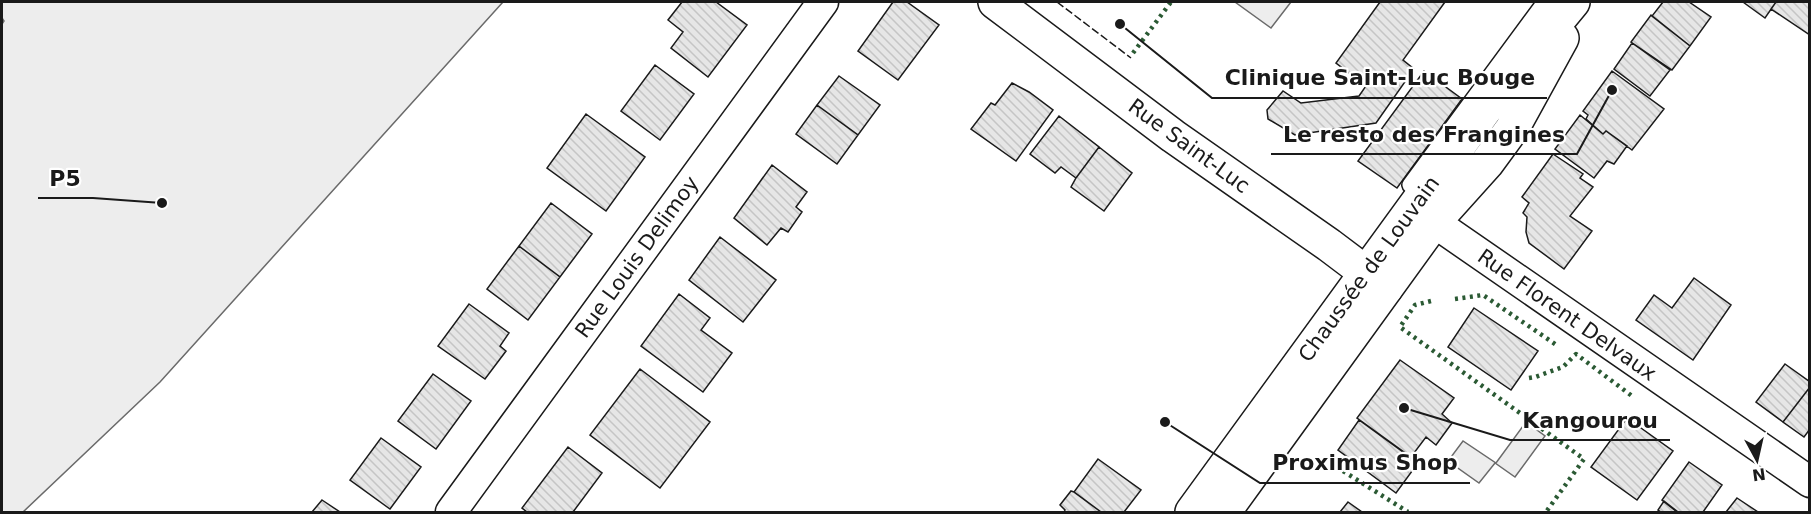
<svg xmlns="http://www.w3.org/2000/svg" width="1811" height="514" font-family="'DejaVu Sans',sans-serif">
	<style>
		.built { fill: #ededed; stroke: #6a6a6a; stroke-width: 1.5 }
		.building { fill: url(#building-back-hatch); stroke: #1a1a1a; stroke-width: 1.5 }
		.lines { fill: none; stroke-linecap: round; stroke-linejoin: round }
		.service-casing { stroke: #1a1a1a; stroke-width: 18 }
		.minor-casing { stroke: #1a1a1a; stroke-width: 33 }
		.tertiary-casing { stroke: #1a1a1a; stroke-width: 36 }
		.primary-casing { stroke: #1a1a1a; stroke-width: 36 }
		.service { stroke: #fff; stroke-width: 15 }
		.minor { stroke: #fff; stroke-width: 30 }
		.tertiary { stroke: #fff; stroke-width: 33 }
		.primary { stroke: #fff; stroke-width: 33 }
		.hedge { stroke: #2b5a34; stroke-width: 4.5; stroke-dasharray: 3 4.5; stroke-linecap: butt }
		.fence { stroke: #1a1a1a; stroke-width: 1.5; stroke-dasharray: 8 3; stroke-linecap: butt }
		.labels { text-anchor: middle; stroke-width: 4.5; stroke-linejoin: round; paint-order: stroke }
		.street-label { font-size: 21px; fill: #1a1a1a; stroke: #fff }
		.leader { fill: none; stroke: #1a1a1a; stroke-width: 2 }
		.callout-dot { fill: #1a1a1a; stroke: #fff; stroke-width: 2 }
		.callout-label { font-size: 22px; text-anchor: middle; font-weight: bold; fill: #1a1a1a; stroke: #fff; stroke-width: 4.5; stroke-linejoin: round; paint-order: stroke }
	</style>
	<defs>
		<pattern id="building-back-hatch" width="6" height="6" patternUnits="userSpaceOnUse" patternTransform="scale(1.5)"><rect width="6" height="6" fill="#e6e6e6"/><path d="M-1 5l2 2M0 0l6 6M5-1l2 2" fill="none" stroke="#c5c5c5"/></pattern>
	</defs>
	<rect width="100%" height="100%" fill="#fff"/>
	<path class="built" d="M 2,2 L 503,2 L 160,382 L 23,512 L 2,512 L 2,24 L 4,21 L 2,18 Z
		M 1235,2 L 1291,2 L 1271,28 Z
		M 1526,422 L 1545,436 L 1515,477 L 1495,463 L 1479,483 L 1448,461 L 1463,441 L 1496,463 Z"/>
	<path class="building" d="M 682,2 L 716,2 L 747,25 L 708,77 L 671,48 L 683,32 L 668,20 Z
		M 893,2 L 907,2 L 939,25 L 898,80 L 858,51 Z
		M 1380,2 L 1445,2 L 1403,60 L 1414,69 L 1376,123 L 1295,135 L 1268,119 L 1267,110 L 1283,91 L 1301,103 L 1359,96 L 1366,86 L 1336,63 Z
		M 1663,2 L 1689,2 L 1711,17 L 1690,46 L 1652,16 Z
		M 1743,2 L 1776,2 L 1765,18 Z
		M 1776,2 L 1810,2 L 1810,35 L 1771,9 Z
		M 1651,15 L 1690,46 L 1672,70 L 1631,42 Z
		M 1632,43 L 1670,70 L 1650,96 L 1614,69 Z
		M 655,65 L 694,94 L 660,140 L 621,111 Z
		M 1424,71 L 1462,99 L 1397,188 L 1358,161 Z
		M 1612,71 L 1664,109 L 1632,150 L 1606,131 L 1603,134 L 1586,119 L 1588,115 L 1583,111 Z
		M 839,76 L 880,105 L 858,135 L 817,105 Z
		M 1012,83 L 1029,92 L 1053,110 L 1016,161 L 971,129 L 991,103 L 995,105 Z
		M 817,105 L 858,135 L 837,164 L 796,134 Z
		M 586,114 L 645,157 L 606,211 L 547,168 Z
		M 1580,115 L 1603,134 L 1606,131 L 1627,146 L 1614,164 L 1607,161 L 1594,178 L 1555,149 Z
		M 1059,116 L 1099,147 L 1076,178 L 1061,167 L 1055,173 L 1030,154 Z
		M 1099,147 L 1132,173 L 1104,211 L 1071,187 L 1076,178 Z
		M 1553,154 L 1583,174 L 1580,178 L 1593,187 L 1570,216 L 1592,231 L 1564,269 L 1529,243 L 1526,232 L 1527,217 L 1523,213 L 1529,203 L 1522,197 Z
		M 772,165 L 807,192 L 796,207 L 802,212 L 788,232 L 781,228 L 767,245 L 734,218 Z
		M 551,203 L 592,234 L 560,277 L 519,246 Z
		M 720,237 L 776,280 L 743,322 L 689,280 Z
		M 519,246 L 560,277 L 528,320 L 487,289 Z
		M 1694,278 L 1731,305 L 1693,360 L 1636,320 L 1654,295 L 1672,308 Z
		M 679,294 L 710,318 L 701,330 L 732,353 L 703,392 L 641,346 Z
		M 469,304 L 509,333 L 500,346 L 506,351 L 485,379 L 438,346 Z
		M 1474,308 L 1538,351 L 1511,390 L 1448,347 Z
		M 1400,360 L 1454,398 L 1442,414 L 1452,423 L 1436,445 L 1426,437 L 1411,457 L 1357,418 Z
		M 1785,364 L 1810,382 L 1810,387 L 1783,422 L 1756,402 Z
		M 640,369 L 710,422 L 660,488 L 590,435 Z
		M 433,374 L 471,401 L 436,449 L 398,421 Z
		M 1810,387 L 1810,429 L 1804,437 L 1783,422 Z
		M 1627,418 L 1673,451 L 1637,500 L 1591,467 Z
		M 1359,420 L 1418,463 L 1396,493 L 1338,450 Z
		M 381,438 L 421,467 L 390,509 L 350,480 Z
		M 568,447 L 602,473 L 573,512 L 527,512 L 522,508 Z
		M 1098,459 L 1141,490 L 1124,512 L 1101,512 L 1074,492 Z
		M 1689,462 L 1722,485 L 1703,512 L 1677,512 L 1662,500 Z
		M 1071,491 L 1074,492 L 1101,512 L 1064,512 L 1065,510 L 1060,505 Z
		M 1737,498 L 1758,512 L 1726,512 Z
		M 322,500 L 340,512 L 312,512 Z
		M 1664,501 L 1678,512 L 1661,512 L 1658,510 Z
		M 1348,502 L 1362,512 L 1340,512 Z"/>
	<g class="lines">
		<defs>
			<path id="service" d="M 1410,185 L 1545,2"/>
			<path id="minor" d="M 1415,209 L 1810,482
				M 451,512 L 823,2"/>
			<path id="tertiary" d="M 995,2 L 1173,136 L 1329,245 L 1386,288"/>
			<path id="primary" d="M 1192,512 L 1489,104 L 1573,2
				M 1224,512 L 1434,222 L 1487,163 L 1512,129 L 1562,38"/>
		</defs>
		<use href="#service" class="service-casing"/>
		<use href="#minor" class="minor-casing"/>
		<use href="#tertiary" class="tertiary-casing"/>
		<use href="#primary" class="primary-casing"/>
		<use href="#service" class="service"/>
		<use href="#minor" class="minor"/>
		<use href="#tertiary" class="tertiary"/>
		<use href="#primary" class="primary"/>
		<path class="hedge" d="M 1133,53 L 1171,2
			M 1455,299 L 1483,295 L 1558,346
			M 1431,301 L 1415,305 L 1400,327 L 1584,459 L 1546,512
			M 1529,378 L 1535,377 L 1563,367 L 1576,354 L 1632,396
			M 1324,459 L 1408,512"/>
		<path class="fence" d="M 1057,2 L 1131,58"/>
	</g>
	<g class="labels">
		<g class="street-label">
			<text transform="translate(1189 146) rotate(36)" y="7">Rue Saint-Luc</text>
			<text transform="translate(637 257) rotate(-54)" y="7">Rue Louis Delimoy</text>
			<text transform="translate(1369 269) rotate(-54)" y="7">Chaussée de Louvain</text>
			<text transform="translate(1567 315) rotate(35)" y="7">Rue Florent Delvaux</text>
		</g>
	</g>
	<path class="leader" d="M1120 24L1212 98H1547M1612 90L1577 154H1271M162 203L93 198H38M1404 408L1510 440H1670M1165 422L1260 483H1470"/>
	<g class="callout-dot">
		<circle cx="1120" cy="24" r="6"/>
		<circle cx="1612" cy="90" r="6"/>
		<circle cx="162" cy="203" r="6"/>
		<circle cx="1404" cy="408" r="6"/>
		<circle cx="1165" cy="422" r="6"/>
	</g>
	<g class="callout-label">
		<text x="1380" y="85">Clinique Saint-Luc Bouge</text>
		<text x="1424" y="142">Le resto des Frangines</text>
		<text x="65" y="186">P5</text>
		<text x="1590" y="428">Kangourou</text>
		<text x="1365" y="470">Proximus Shop</text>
	</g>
	<rect width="1811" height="514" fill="none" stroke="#1a1a1a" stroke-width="6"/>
	<g transform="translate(1757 460) rotate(172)" stroke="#ffffff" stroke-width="4.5" paint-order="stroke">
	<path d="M0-4.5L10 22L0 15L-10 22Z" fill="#1a1a1a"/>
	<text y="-9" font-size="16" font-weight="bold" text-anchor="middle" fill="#1a1a1a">N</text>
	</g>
</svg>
